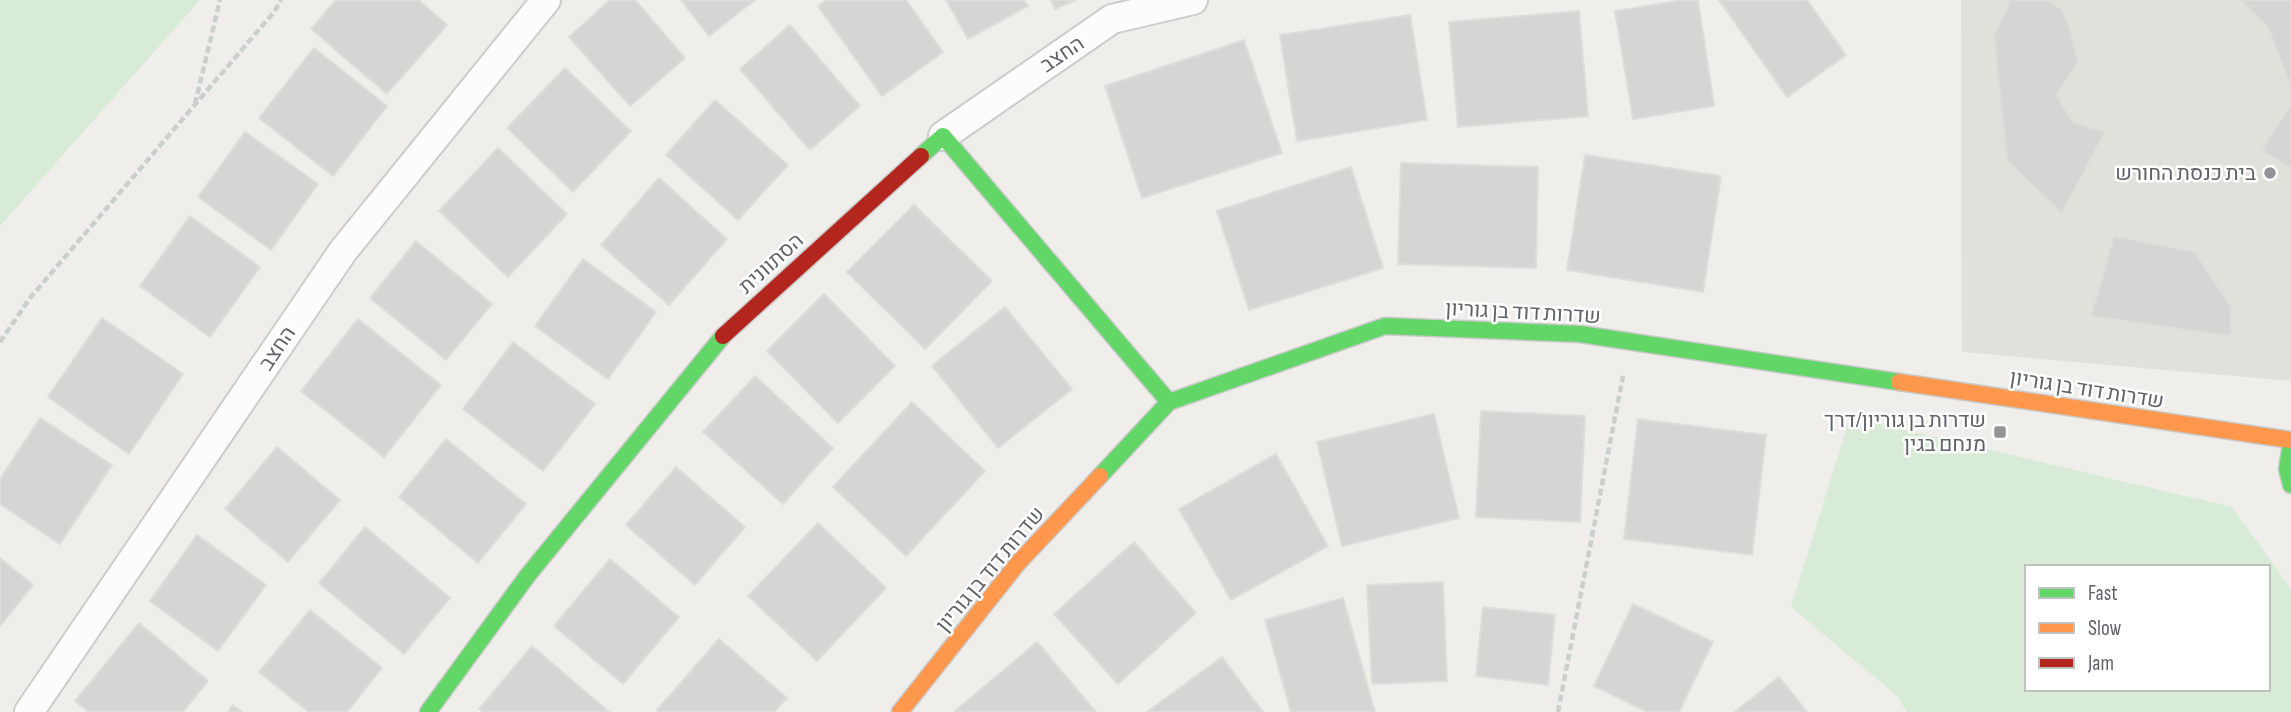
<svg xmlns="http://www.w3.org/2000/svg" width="2291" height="712" font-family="'Sofia Sans Condensed',Heebo,sans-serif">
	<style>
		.education { fill: #e2e0da }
		.green { fill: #d8ebd6; fill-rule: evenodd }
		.building { fill: #d6d5d3; stroke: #deddd9; stroke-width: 2 }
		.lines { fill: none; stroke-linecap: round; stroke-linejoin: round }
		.street-casing { stroke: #cbcccc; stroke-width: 32 }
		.fast-casing { stroke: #cacacb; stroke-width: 19 }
		.slow-casing { stroke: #cacacb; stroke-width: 19 }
		.jam-casing { stroke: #cacacb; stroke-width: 19 }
		.path { stroke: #cacfcc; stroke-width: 4.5; stroke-dasharray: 7 3.5; stroke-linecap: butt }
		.street { stroke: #fdfcfc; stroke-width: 28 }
		.fast { stroke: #63d668; stroke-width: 16 }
		.slow { stroke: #ff974d; stroke-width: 16 }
		.jam { stroke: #b3261e; stroke-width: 16 }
		.poi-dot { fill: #919496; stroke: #fff; stroke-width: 2.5 }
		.labels { text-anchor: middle; stroke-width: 5; stroke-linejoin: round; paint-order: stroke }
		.street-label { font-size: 21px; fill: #5f6368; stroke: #fff }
		.poi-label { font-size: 21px; fill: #5f6368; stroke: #fff; text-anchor: end }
	</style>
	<rect width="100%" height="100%" fill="#efeeea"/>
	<path class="education" d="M 1961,0 L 2291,0 L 2291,381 L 1962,352 Z"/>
	<path class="green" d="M 0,0 L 200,0 L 0,226 Z
		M 1850,417 L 2232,507 L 2291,589 L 2291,712 L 1907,712 L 1896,695 L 1791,607 ZM 2027,567 L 2268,567 L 2268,689 L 2027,689 Z"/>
	<path class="building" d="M 336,0 L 419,0 L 447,25 L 387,94 L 311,29 Z
		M 610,0 L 635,0 L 685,58 L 630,106 L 569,37 Z
		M 681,0 L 755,0 L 709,36 Z
		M 827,0 L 906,0 L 943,52 L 882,96 L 818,6 Z
		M 946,0 L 1024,0 L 1028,6 L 968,39 Z
		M 1051,0 L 1076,0 L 1055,9 Z
		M 1683,0 L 1698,0 L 1714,106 L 1633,119 L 1615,11 Z
		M 1719,0 L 1807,0 L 1846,55 L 1787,97 Z
		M 2011,0 L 2049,0 L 2062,10 L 2070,29 L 2078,62 L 2056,95 L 2074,123 L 2105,132 L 2062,213 L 2007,161 L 1994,35 Z
		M 2241,0 L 2291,0 L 2291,87 L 2268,27 Z
		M 1579,11 L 1588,116 L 1458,127 L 1449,22 Z
		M 1410,15 L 1427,120 L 1297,141 L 1280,35 Z
		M 790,25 L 860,106 L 810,150 L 740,69 Z
		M 1244,40 L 1282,153 L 1142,198 L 1105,86 Z
		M 314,48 L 387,106 L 333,176 L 259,118 Z
		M 565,68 L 631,131 L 573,192 L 507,128 Z
		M 715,100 L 788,165 L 738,220 L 666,155 Z
		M 2291,104 L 2291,168 L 2262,150 Z
		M 245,132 L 318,184 L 271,250 L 198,197 Z
		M 498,148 L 567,214 L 508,277 L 439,211 Z
		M 1585,155 L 1721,176 L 1703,292 L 1567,270 Z
		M 1401,163 L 1538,167 L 1536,268 L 1398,264 Z
		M 1351,167 L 1383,268 L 1249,310 L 1217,211 Z
		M 659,178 L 727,239 L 669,305 L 601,245 Z
		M 914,205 L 992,281 L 925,349 L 847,272 Z
		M 190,216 L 260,267 L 210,337 L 140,286 Z
		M 2114,236 L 2195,252 L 2231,307 L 2231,336 L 2091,316 Z
		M 416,241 L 492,304 L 446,360 L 370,298 Z
		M 583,259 L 656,312 L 608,379 L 535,326 Z
		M 824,294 L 895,366 L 838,423 L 767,351 Z
		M 1005,307 L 1072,389 L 998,448 L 932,366 Z
		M 102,318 L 183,374 L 129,454 L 48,397 Z
		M 358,319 L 441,385 L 384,457 L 301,391 Z
		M 513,342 L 595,404 L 543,471 L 463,409 Z
		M 755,376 L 833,448 L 783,504 L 703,432 Z
		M 912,402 L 985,471 L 906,556 L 833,487 Z
		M 1481,411 L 1585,416 L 1580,522 L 1476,517 Z
		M 1434,414 L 1459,518 L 1342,546 L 1317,442 Z
		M 40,418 L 112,465 L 60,544 L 0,504 L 0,479 Z
		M 1638,419 L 1766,435 L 1752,555 L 1624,539 Z
		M 446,439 L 526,504 L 478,563 L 399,497 Z
		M 277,447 L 340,500 L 288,562 L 225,509 Z
		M 1276,454 L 1328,546 L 1231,600 L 1179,509 Z
		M 676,467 L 745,527 L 695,585 L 626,525 Z
		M 818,523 L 886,588 L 817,661 L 748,596 Z
		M 365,527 L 450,598 L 404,654 L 319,583 Z
		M 197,535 L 266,585 L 218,651 L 150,601 Z
		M 1134,542 L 1196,613 L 1118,684 L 1054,614 Z
		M 0,558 L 33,585 L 0,626 Z
		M 610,559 L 679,617 L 623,684 L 554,626 Z
		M 1443,582 L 1447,681 L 1372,684 L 1367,585 Z
		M 1343,598 L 1375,712 L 1291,712 L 1265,620 Z
		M 1633,604 L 1713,642 L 1679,712 L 1647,712 L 1594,686 Z
		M 1483,607 L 1555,615 L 1548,685 L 1476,676 Z
		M 310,610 L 382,668 L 347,712 L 309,712 L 259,672 Z
		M 139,623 L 208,681 L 183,712 L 89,712 L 75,701 Z
		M 719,639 L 787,698 L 774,712 L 659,712 L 657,710 Z
		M 1037,642 L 1096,712 L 954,712 Z
		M 532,646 L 609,712 L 483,712 L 479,709 Z
		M 1222,657 L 1263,712 L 1147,712 Z
		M 1779,677 L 1807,712 L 1735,712 Z
		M 233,705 L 242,712 L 228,712 Z"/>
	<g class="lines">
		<defs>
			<path id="street" d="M 943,136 L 1112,19 L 1193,0
				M 29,712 L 343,251 L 546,0"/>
			<path id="fast" d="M 921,156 L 943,136 L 1169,402
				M 2291,444 L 2287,469 L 2291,485
				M 1100,476 L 1169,402 L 1385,326 L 1580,334 L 1899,382
				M 428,712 L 528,575 L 723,336"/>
			<path id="slow" d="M 1899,382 L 2291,440
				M 900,712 L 1018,563 L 1100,476"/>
			<path id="jam" d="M 723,336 L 921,156"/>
		</defs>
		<use href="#street" class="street-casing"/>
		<use href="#fast" class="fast-casing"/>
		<use href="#slow" class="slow-casing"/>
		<use href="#jam" class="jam-casing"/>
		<path class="path" d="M 195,104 L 220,0
			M 0,342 L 30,298 L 274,12 L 281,0
			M 1558,712 L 1623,376"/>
		<use href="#street" class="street"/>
		<use href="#fast" class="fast"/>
		<use href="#slow" class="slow"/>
		<use href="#jam" class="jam"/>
	</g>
	<g class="poi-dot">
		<circle cx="2270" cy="173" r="7"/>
		<rect x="1993" y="425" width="14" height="14" rx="3.5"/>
	</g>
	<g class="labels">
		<g class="street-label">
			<text transform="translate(1062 54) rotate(-34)" y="7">החצב</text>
			<text transform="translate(771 263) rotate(-42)" y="7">הסתוונית</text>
			<text transform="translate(1523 312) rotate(3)" y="7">שדרות דוד בן גוריון</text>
			<text transform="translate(277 348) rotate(-56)" y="7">החצב</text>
			<text transform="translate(2087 389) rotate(9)" y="7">שדרות דוד בן גוריון</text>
			<text transform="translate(990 569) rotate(-50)" y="7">שדרות דוד בן גוריון</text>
		</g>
		<g class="poi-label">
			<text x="2256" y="180">בית כנסת החורש</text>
			<text x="1986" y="427">שדרות בן גוריון/דרך<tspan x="1986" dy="24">מנחם בגין</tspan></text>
		</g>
	</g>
	<rect x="2025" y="565" width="245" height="126" fill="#ffffff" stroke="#bfc1c3" stroke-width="2"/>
	<rect x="2039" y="588" width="35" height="10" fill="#63d668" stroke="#bfc1c3" stroke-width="2"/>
	<text x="2088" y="600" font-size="21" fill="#5f6368">Fast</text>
	<rect x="2039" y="623" width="35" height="10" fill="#ff974d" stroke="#bfc1c3" stroke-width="2"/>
	<text x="2088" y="635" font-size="21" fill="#5f6368">Slow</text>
	<rect x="2039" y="658" width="35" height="10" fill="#b3261e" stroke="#bfc1c3" stroke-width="2"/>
	<text x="2088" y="670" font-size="21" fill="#5f6368">Jam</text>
</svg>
